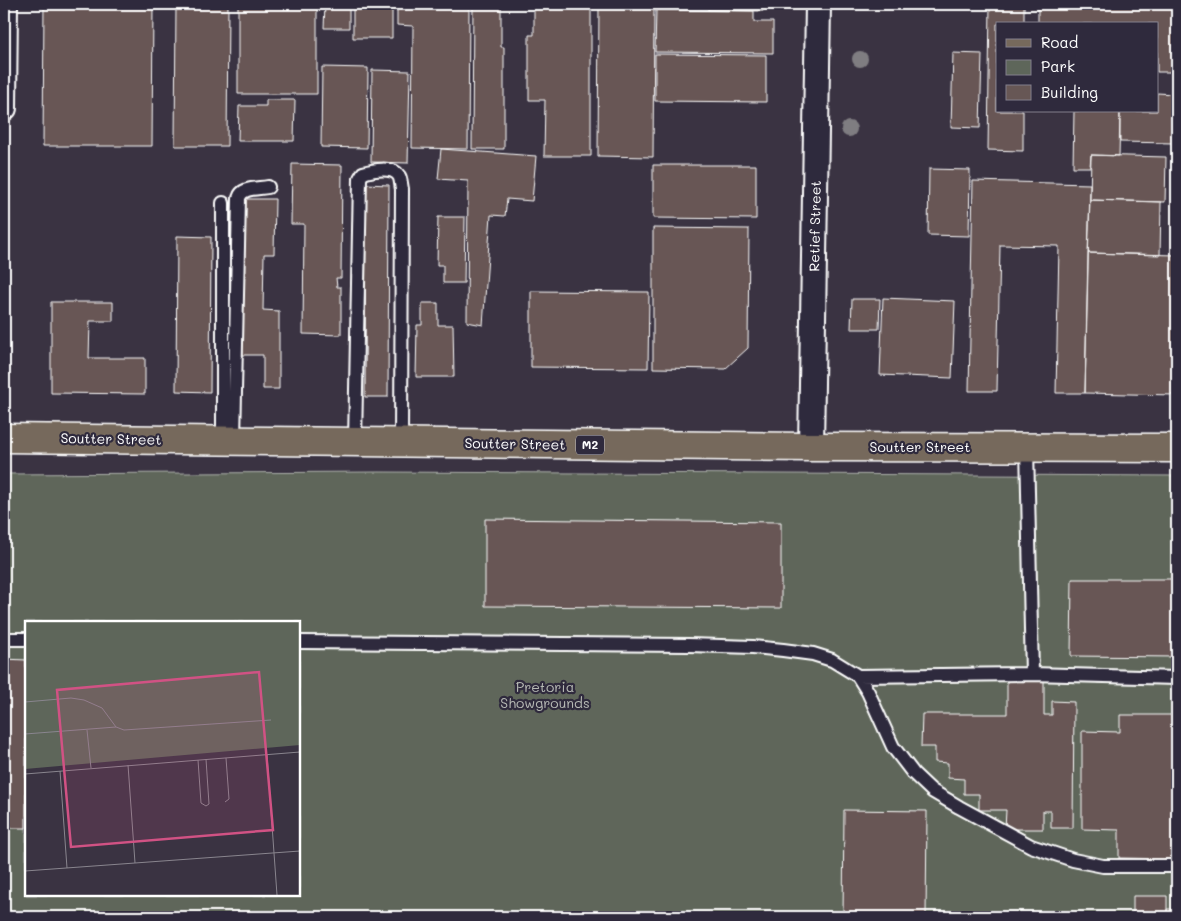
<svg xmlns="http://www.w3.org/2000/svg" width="1181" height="921" font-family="Mali,sans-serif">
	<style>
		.green { fill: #5e665a; stroke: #aeb2ac; fill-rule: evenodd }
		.building { fill: #675755; stroke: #fff }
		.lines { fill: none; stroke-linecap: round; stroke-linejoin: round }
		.service-casing { stroke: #fff; stroke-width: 16 }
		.minor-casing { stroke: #fff; stroke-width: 28 }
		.primary-casing { stroke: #fff; stroke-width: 31 }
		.service { stroke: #2f2a3d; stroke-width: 12 }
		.minor { stroke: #2f2a3d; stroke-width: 24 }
		.primary { stroke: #76695c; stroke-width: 28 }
		.tree { fill: #7f7d81 }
		.labels { text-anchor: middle; stroke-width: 4.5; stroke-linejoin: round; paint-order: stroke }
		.shield { fill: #2f2a3d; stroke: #c1bfc5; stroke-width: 1 }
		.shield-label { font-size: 12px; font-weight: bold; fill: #fff }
		.street-label { font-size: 14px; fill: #fff; stroke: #2f2a3d }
		.park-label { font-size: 14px; fill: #b7bab5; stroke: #2f2a3d }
		.inset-road { fill: none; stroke: #89858e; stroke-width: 1 }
		.view { fill: #d15284; fill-opacity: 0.15; stroke: #d15284; stroke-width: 2.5 }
		.inset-edge { fill: none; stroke: #fff; stroke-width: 2.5 }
	</style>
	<rect width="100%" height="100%" fill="#3a3342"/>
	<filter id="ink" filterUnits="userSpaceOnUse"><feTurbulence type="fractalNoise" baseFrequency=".02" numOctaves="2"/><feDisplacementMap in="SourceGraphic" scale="10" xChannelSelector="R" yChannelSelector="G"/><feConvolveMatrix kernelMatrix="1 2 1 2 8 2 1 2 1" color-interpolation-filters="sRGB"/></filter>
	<g filter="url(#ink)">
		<path class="green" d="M 379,472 L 1177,476 L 1177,917 L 4,917 L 4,474 ZM 26,622 L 299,622 L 299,895 L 26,895 Z"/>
		<path class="building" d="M 44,4 L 153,4 L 152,146 L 43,146 Z
			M 176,4 L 228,4 L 227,146 L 175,146 Z
			M 238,4 L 317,4 L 317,94 L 238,94 Z
			M 325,4 L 349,4 L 349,28 L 324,28 Z
			M 353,4 L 392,4 L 392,38 L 353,38 Z
			M 397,4 L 469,4 L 468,149 L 412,148 L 413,26 L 397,25 Z
			M 473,4 L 529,4 L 529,6 L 501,6 L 501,47 L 504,47 L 504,149 L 472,149 Z
			M 534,4 L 591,4 L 591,156 L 544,156 L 545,100 L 529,100 L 529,35 L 534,35 Z
			M 599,4 L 654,4 L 653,157 L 598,156 Z
			M 654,4 L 704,4 L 704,6 L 654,6 Z
			M 704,4 L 763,4 L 763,11 L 708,10 L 708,4 Z
			M 990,4 L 1024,4 L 1024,24 L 997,24 L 997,111 L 1023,111 L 1023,151 L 988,150 Z
			M 1038,4 L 1177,4 L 1177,72 L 1157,72 L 1157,24 L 1038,24 Z
			M 656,10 L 754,11 L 754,22 L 773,22 L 773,53 L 655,52 Z
			M 953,53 L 982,54 L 980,128 L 951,127 Z
			M 655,54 L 766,55 L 766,102 L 655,101 Z
			M 322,67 L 368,68 L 367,148 L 321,147 Z
			M 372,70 L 410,71 L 408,163 L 371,162 Z
			M 1157,93 L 1174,94 L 1173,143 L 1120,142 L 1120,111 L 1157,111 Z
			M 266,100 L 295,100 L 294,141 L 238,141 L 239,106 L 266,106 Z
			M 1074,111 L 1120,111 L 1119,156 L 1091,155 L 1090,167 L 1073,167 Z
			M 441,149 L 536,156 L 532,201 L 507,199 L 505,216 L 491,215 L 483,325 L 467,322 L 468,181 L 438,179 Z
			M 1091,155 L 1166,157 L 1165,202 L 1090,200 Z
			M 292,164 L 342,165 L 341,278 L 336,278 L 337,287 L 341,287 L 341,335 L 303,334 L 304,224 L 291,224 Z
			M 653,165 L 756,165 L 756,219 L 653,218 Z
			M 929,169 L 970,170 L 969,236 L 928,235 Z
			M 973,181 L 1090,184 L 1085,393 L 1056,393 L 1059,246 L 1000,245 L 997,391 L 969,391 Z
			M 366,184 L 389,185 L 388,397 L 365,397 Z
			M 243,199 L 275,199 L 274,254 L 264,254 L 263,310 L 279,311 L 279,389 L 263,389 L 263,355 L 242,355 Z
			M 1090,200 L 1161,202 L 1160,255 L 1088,253 Z
			M 438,217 L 465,217 L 464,283 L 443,283 L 443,265 L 437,265 Z
			M 653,228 L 749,229 L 748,348 L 725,369 L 653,368 Z
			M 177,236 L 211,237 L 210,392 L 176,391 Z
			M 1088,253 L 1177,255 L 1177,326 L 1175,326 L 1174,395 L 1085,393 Z
			M 531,291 L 649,292 L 648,368 L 531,367 Z
			M 883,298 L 955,301 L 952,378 L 880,375 Z
			M 852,299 L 880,299 L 879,329 L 851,329 Z
			M 51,302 L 113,302 L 113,321 L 90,321 L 89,358 L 145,358 L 145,394 L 51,393 Z
			M 422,303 L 438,303 L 438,325 L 453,325 L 454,377 L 416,377 L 417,325 L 422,325 Z
			M 485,519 L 781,522 L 781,608 L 485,606 Z
			M 1072,579 L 1177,579 L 1177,657 L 1071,656 Z
			M 4,659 L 26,660 L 26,828 L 4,828 Z
			M 1007,679 L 1044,679 L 1044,715 L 1052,715 L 1052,701 L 1074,702 L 1073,828 L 1051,828 L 1051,811 L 1043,811 L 1043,829 L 1005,829 L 1006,810 L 979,810 L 979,794 L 964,794 L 964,779 L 948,778 L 948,763 L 935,762 L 935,747 L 921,747 L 922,714 L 1007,714 Z
			M 1120,715 L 1177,715 L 1177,859 L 1119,858 L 1119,830 L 1082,829 L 1082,731 L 1120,732 Z
			M 844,810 L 927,811 L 926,917 L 843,917 Z
			M 1133,896 L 1167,896 L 1167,917 L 1133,917 Z
			M 1167,909 L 1177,909 L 1177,917 L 1167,917 Z"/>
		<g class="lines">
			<defs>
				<path id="service" d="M 223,203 L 223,440
					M 234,440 L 239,198 C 242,187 257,189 268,187
					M 355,442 L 360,178 L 363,173 C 373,170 393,166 399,176 C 401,179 401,185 402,189 L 401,442
					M 1027,447 L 1032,674
					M 4,639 L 26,639
					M 299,642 L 689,645 L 753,647 L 783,650 L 813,654 L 832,660 L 858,676 L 868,692 L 893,747 L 913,773 L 932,791 L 959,807 L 1031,846 L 1073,860 L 1103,866 L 1177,866
					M 858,676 L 1032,674 L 1177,678"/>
				<path id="minor" d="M 4,108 L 5,4
					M 811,447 L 818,4"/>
				<path id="primary" d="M 4,438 L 811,447 L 1177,448"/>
			</defs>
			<use href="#service" class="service-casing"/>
			<use href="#minor" class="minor-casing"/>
			<use href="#primary" class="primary-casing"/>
			<use href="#service" class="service"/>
			<use href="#minor" class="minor"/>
			<use href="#primary" class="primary"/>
		</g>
		<g class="tree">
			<circle cx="860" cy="59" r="8"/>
			<circle cx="849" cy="129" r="8"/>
		</g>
	</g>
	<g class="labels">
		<rect class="shield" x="576" y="435.5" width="28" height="19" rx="4"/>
		<g class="shield-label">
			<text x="590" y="449">M2</text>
		</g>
		<g class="street-label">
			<text transform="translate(815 226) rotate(-89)" y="5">Retief Street</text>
			<text transform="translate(111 439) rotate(1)" y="5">Soutter Street</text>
			<text transform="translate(515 444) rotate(1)" y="5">Soutter Street</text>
			<text x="920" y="452">Soutter Street</text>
		</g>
		<g class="park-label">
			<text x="545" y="692">Pretoria<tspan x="545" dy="16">Showgrounds</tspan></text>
		</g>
	</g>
	<g transform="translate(25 621)">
		<rect width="275" height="275" fill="#3a3342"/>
		<path d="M 0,1 L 275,1 L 275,124 L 0,148 Z" fill="#5e665a"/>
		<path class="inset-road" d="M 0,81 L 46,77 L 59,79 L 77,87 L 91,106 L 99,109 L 246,99M 62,109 L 66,147M 0,113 L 91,106M 242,134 L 252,274M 173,139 L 176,182 L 181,185 L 184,183 L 181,138M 103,144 L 110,242M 35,150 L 42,247M 0,153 L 275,131M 200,181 L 204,178 L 201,137M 0,250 L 275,230"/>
		<path class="view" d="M 234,51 L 248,209 L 46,226 L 32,69 Z"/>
		<rect width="275" height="275" class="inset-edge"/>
	</g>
	<rect width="1181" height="921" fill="none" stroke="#2f2a3d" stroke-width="20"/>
	<rect x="10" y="10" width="1161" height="901" fill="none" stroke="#fff" stroke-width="2" filter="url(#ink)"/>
	<rect x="996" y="22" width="162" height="90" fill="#2f2a3d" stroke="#827f8b"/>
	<rect x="1006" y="39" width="25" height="8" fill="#76695c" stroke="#827f8b"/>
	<text x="1041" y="48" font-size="15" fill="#ffffff">Road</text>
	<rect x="1006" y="60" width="25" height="15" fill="#5e665a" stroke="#827f8b"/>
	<text x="1041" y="72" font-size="15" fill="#ffffff">Park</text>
	<rect x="1006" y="85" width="25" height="15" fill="#675755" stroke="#827f8b"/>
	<text x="1041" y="98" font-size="15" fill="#ffffff">Building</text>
</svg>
